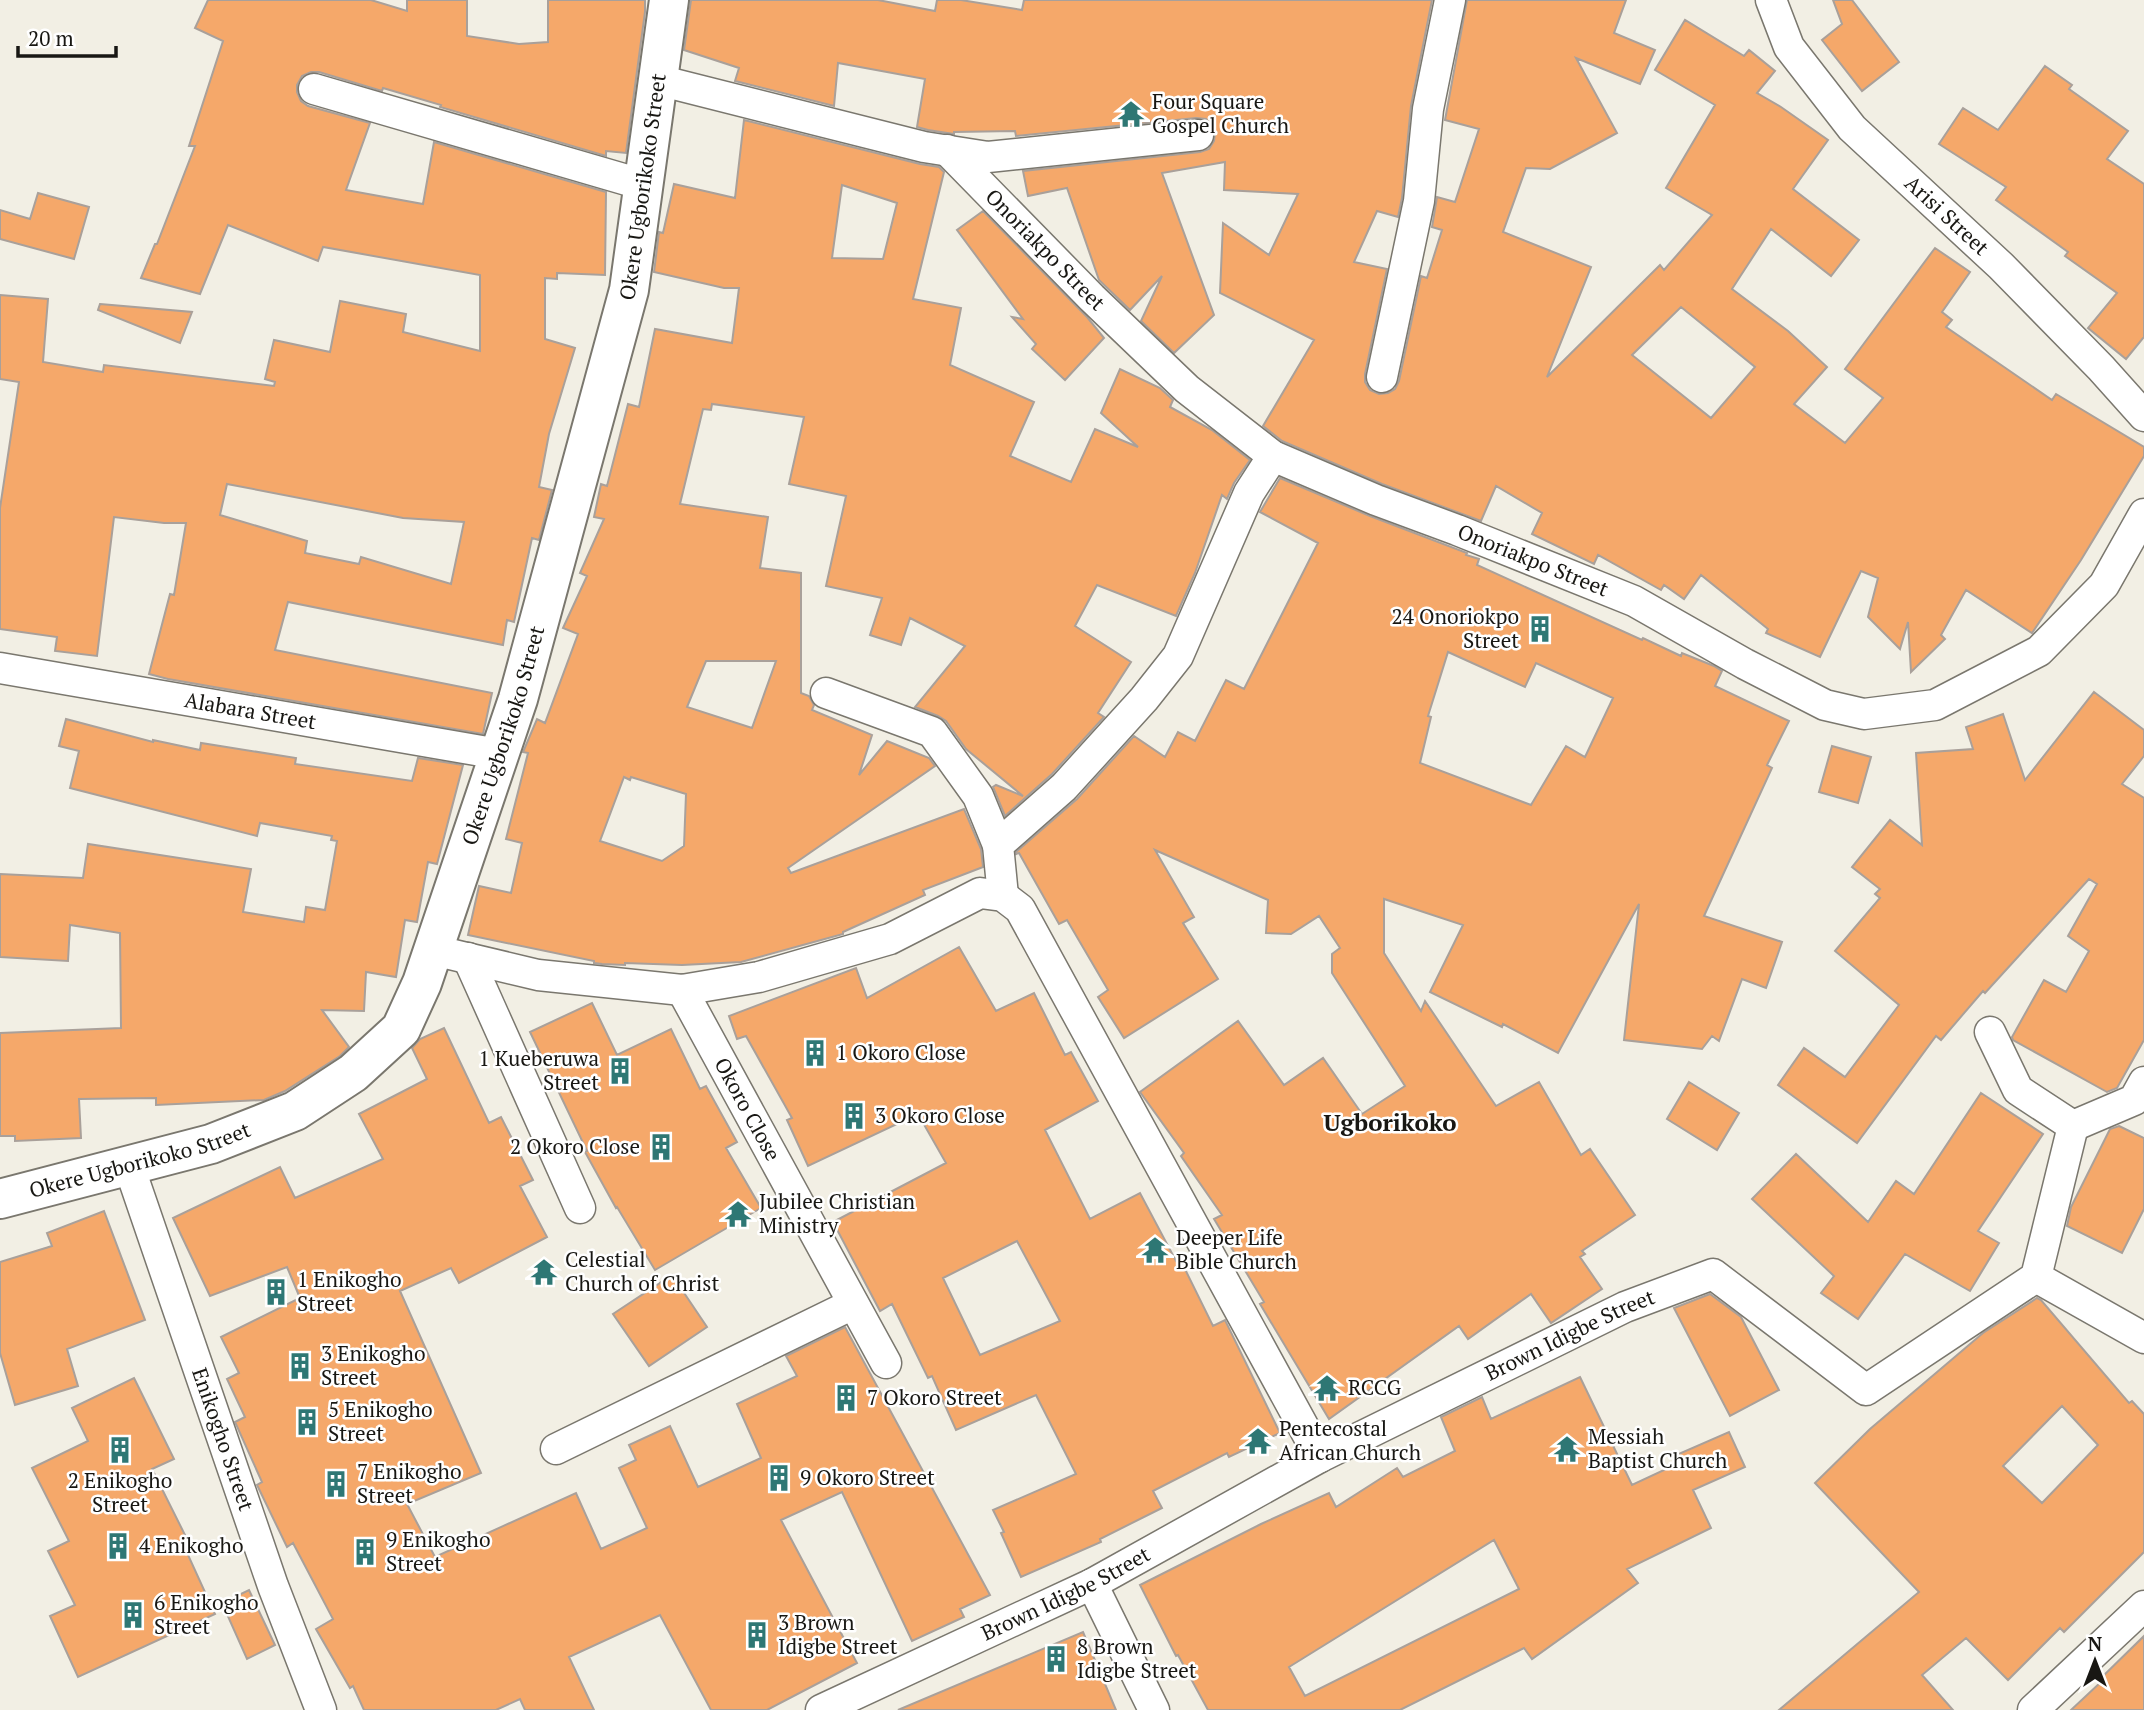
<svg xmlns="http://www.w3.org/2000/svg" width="2144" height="1710" font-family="'PT Serif',serif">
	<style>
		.building { fill: #f5a86a; stroke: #a9a09a; stroke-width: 2; fill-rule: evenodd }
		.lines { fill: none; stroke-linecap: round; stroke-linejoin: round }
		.street-casing { stroke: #7a776e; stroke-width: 33 }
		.secondary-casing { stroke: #7a776e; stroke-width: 42 }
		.street { stroke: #fff; stroke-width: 30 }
		.secondary { stroke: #fff; stroke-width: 38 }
		.labels { text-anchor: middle; stroke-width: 5; stroke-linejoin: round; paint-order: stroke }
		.poi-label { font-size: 21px; fill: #181713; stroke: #fff; text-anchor: start }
		.street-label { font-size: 21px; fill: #181713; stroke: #fff }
		.quarter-label { font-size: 24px; font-weight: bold; fill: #181713; stroke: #fff }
	</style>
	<rect width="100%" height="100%" fill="#f2efe4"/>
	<path class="building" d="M 208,0 L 371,0 L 407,11 L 407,0 L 467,0 L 467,36 L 519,44 L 548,42 L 548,0 L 645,0 L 645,12 L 626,153 L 606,151 L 606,156 L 440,107 L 441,105 L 383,88 L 382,91 L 319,72 L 311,72 L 302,76 L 297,85 L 297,92 L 301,101 L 308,106 L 370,123 L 346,190 L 423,204 L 434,142 L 606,192 L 605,275 L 557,273 L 557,279 L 545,278 L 545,339 L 575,348 L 549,434 L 539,487 L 552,490 L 539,540 L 532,538 L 514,622 L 507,620 L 503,645 L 288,602 L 275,650 L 492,693 L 483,734 L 168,679 L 149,674 L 170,594 L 174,595 L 186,523 L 164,523 L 114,517 L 97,656 L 55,651 L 57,637 L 0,629 L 0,508 L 19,382 L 0,379 L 0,295 L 48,299 L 43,362 L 103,372 L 104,365 L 274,386 L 275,382 L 265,379 L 274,340 L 330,352 L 340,301 L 406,314 L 403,332 L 480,351 L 480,275 L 323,247 L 318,261 L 228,225 L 200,294 L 141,278 L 155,244 L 157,244 L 195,146 L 189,146 L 223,41 L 195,28 ZM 227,484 L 403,518 L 464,522 L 451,584 L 361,557 L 359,564 L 305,553 L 307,541 L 220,515 Z
		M 691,0 L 878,0 L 935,11 L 937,0 L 961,0 L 1022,10 L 1024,0 L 1432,0 L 1411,106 L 1402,198 L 1398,217 L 1377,211 L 1354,262 L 1387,269 L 1365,374 L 1365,382 L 1370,390 L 1379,394 L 1388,393 L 1395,389 L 1399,381 L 1421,276 L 1427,278 L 1442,230 L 1432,227 L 1437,197 L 1455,202 L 1479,129 L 1445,120 L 1467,0 L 1626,0 L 1614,33 L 1655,50 L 1640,84 L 1576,58 L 1617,133 L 1550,169 L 1526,168 L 1503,232 L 1591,267 L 1547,377 L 1660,265 L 1664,270 L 1712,215 L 1666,188 L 1715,105 L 1655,70 L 1685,20 L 1744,56 L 1749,50 L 1775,71 L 1757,93 L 1781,107 L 1828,140 L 1793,189 L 1859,240 L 1831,276 L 1771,229 L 1732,289 L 1788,331 L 1827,367 L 1794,404 L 1845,443 L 1883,398 L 1845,369 L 1935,248 L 1970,272 L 1942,312 L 1952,320 L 1946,327 L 2052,400 L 2056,394 L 2144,447 L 2144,456 L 2081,560 L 2032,633 L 1966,590 L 1941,635 L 1945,639 L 1911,672 L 1908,622 L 1900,649 L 1868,617 L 1878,578 L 1861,571 L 1820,657 L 1766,633 L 1768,629 L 1701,575 L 1684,599 L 1664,585 L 1661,590 L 1598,555 L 1594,564 L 1532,534 L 1542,513 L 1496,486 L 1481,521 L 1382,484 L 1282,441 L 1263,426 L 1314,340 L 1220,293 L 1223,223 L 1269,255 L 1298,194 L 1224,190 L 1225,162 L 1162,173 L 1214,315 L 1174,353 L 1141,321 L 1162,276 L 1130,310 L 1099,280 L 1067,188 L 1028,196 L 1023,171 L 1200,152 L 1209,149 L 1214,141 L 1215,133 L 1212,125 L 1206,119 L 1196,118 L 1016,136 L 1015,131 L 954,132 L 954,134 L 928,130 L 917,127 L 925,79 L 838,63 L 834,106 L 735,81 L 739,68 L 684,50 ZM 1681,307 L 1755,367 L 1711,418 L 1632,355 Z
		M 1833,0 L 1852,0 L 1899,62 L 1862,91 L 1822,40 L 1842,24 Z
		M 2045,66 L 2072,85 L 2069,89 L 2128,131 L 2107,159 L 2144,184 L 2144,337 L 2126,359 L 2088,328 L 2117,293 L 2065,256 L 2068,252 L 1996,200 L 2006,187 L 1939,144 L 1963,108 L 1998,130 Z
		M 744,120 L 920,164 L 939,167 L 944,172 L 913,299 L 961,308 L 950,365 L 1034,402 L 1010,456 L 1071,482 L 1095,429 L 1138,447 L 1101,413 L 1120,369 L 1160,388 L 1173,400 L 1170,407 L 1212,430 L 1250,460 L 1234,483 L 1227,499 L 1222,495 L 1195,573 L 1176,616 L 1097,585 L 1075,626 L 1131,662 L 1098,713 L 1104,717 L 1052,774 L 1005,816 L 993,787 L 996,785 L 1023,796 L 966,749 L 946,721 L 938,716 L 915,707 L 965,646 L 910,618 L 901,645 L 870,635 L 882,598 L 826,586 L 846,496 L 789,484 L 804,417 L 712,404 L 711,410 L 703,409 L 680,504 L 768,517 L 760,568 L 801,573 L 801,693 L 809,696 L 814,705 L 812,710 L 872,735 L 859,775 L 887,741 L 929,758 L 935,766 L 788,868 L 791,873 L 964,809 L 981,849 L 983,867 L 923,890 L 925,895 L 843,932 L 843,934 L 741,962 L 682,965 L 625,963 L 625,965 L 602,964 L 594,963 L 594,961 L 468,935 L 479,886 L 511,893 L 522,843 L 506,839 L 528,753 L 523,752 L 537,719 L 545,723 L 578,634 L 563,628 L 587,576 L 580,573 L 604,519 L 594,517 L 601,484 L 607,486 L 628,404 L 639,407 L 655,329 L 732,343 L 739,288 L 724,288 L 654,272 L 659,232 L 663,233 L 674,184 L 735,198 ZM 842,185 L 897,203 L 883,259 L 832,258 ZM 706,661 L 776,661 L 752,728 L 687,707 ZM 624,777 L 630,780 L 631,777 L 686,794 L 684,846 L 662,861 L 600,841 Z
		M 38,193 L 89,207 L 74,259 L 0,239 L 0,210 L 30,219 Z
		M 983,211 L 1087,317 L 1104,338 L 1065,380 L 1032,349 L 1036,344 L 1012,317 L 1023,319 L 957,230 Z
		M 100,304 L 192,312 L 180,343 L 98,310 Z
		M 1280,478 L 1370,516 L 1467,553 L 1466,555 L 1479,559 L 1477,565 L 1642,640 L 1643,638 L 1681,656 L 1682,653 L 1714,666 L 1722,671 L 1715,686 L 1789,721 L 1767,765 L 1772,768 L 1704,916 L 1782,942 L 1766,988 L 1742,979 L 1719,1041 L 1712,1036 L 1702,1049 L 1624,1040 L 1639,904 L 1558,1053 L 1503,1024 L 1502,1027 L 1430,992 L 1463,925 L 1384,899 L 1384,953 L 1421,1011 L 1425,1001 L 1496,1106 L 1539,1082 L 1581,1155 L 1590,1149 L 1635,1215 L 1582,1251 L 1585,1254 L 1580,1257 L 1602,1289 L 1551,1323 L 1531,1294 L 1468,1339 L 1459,1326 L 1329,1419 L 1260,1304 L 1264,1302 L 1214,1219 L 1222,1215 L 1181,1156 L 1184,1153 L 1140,1092 L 1238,1021 L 1284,1085 L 1323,1058 L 1362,1114 L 1405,1086 L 1332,973 L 1332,954 L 1340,948 L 1319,916 L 1291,934 L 1266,933 L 1268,900 L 1155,850 L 1194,917 L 1183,923 L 1218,979 L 1124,1038 L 1098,997 L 1108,990 L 1067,920 L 1059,924 L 1019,853 L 1016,854 L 1016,852 L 1077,799 L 1134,736 L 1165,757 L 1178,732 L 1195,741 L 1226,680 L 1244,689 L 1318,543 L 1260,512 ZM 1448,652 L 1525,687 L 1536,663 L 1613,698 L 1585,757 L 1566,746 L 1531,805 L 1420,763 L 1431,717 L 1428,716 Z
		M 2094,692 L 2144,730 L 2144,756 L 2122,784 L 2144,798 L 2144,1040 L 2117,1088 L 2107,1092 L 2013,1040 L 2012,1037 L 2044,980 L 2066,992 L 2089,951 L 2068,936 L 2097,884 L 2089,879 L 1985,993 L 1983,991 L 1941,1040 L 1936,1036 L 1857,1143 L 1778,1085 L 1804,1048 L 1845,1077 L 1899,1005 L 1835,951 L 1880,898 L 1875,894 L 1880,889 L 1852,867 L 1890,820 L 1922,845 L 1916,753 L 1973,749 L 1966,727 L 2003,714 L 2025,780 Z
		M 66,719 L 153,742 L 153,740 L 200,750 L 201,743 L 296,758 L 295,764 L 412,781 L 418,758 L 463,765 L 437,864 L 428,862 L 417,922 L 405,920 L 396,977 L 366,972 L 364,1011 L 322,1010 L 349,1047 L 340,1056 L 285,1091 L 264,1100 L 156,1105 L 156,1098 L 79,1099 L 81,1138 L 15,1141 L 15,1136 L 0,1136 L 0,1033 L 121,1028 L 120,933 L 70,925 L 68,961 L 0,957 L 0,874 L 83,878 L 88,844 L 251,869 L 243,912 L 304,922 L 306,907 L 325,910 L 337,841 L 331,840 L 332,836 L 260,823 L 257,836 L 70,788 L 79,751 L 59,746 Z
		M 1832,746 L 1871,757 L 1858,803 L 1819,792 Z
		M 959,947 L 996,1011 L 1034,993 L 1065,1055 L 1071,1052 L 1098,1101 L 1045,1130 L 1090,1219 L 1140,1193 L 1176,1261 L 1180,1259 L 1213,1326 L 1225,1320 L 1280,1433 L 1229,1457 L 1227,1453 L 1153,1491 L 1162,1508 L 1100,1539 L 1101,1542 L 1021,1577 L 1001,1533 L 1004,1532 L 993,1510 L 1076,1474 L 1036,1395 L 956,1430 L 932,1376 L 928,1378 L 892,1304 L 880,1311 L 833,1222 L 946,1163 L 918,1114 L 808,1166 L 787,1120 L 792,1118 L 746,1036 L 737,1039 L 729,1016 L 856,968 L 867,998 ZM 1015,1242 L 1017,1241 L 1060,1321 L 980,1355 L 943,1278 Z
		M 592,1003 L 617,1055 L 671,1029 L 700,1089 L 706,1086 L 737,1142 L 726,1148 L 761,1208 L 655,1270 L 617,1207 L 616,1208 L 585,1152 L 587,1151 L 530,1032 Z
		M 444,1028 L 489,1123 L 501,1117 L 533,1180 L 520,1186 L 547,1237 L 459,1283 L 451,1268 L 400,1291 L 481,1473 L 407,1504 L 435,1557 L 576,1493 L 601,1549 L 647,1528 L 619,1468 L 636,1460 L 629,1445 L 670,1426 L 698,1487 L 761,1458 L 737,1404 L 797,1376 L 786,1356 L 845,1327 L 990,1595 L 960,1609 L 964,1617 L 912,1641 L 842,1492 L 781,1520 L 857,1663 L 767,1710 L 711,1710 L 660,1615 L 569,1657 L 594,1710 L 525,1710 L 520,1699 L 496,1710 L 364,1710 L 353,1686 L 350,1688 L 316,1629 L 333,1619 L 293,1543 L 287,1547 L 258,1487 L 257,1485 L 262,1482 L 235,1422 L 245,1417 L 227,1379 L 239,1373 L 221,1337 L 300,1298 L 287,1267 L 210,1296 L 173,1218 L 280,1167 L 295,1198 L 383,1159 L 359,1114 L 427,1079 L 412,1048 L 420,1039 Z
		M 1689,1082 L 1739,1113 L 1717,1150 L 1667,1119 Z
		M 1981,1093 L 2043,1134 L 1978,1231 L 1999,1243 L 1970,1291 L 1905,1254 L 1858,1319 L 1821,1293 L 1834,1276 L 1752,1199 L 1796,1154 L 1868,1222 L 1896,1181 L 1914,1194 Z
		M 2119,1126 L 2144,1138 L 2144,1209 L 2122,1253 L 2067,1226 L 2071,1207 L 2110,1129 Z
		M 104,1211 L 145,1320 L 67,1349 L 78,1386 L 15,1405 L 0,1353 L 0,1262 L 52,1246 L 47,1233 Z
		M 672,1275 L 707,1327 L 649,1366 L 613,1314 Z
		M 1710,1294 L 1741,1317 L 1779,1390 L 1730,1416 L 1674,1308 Z
		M 2037,1298 L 2041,1300 L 2129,1403 L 2132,1401 L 2144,1414 L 2144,1552 L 2064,1632 L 2060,1628 L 2008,1680 L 1966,1638 L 1922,1675 L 1953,1710 L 1779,1710 L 1919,1592 L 1815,1483 L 1870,1429 L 1983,1333 ZM 2062,1406 L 2098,1445 L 2042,1503 L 2003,1466 Z
		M 1580,1377 L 1632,1485 L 1677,1464 L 1674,1456 L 1729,1432 L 1745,1467 L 1693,1490 L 1711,1528 L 1627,1569 L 1638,1583 L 1532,1659 L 1524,1648 L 1400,1710 L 1208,1710 L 1178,1655 L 1176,1656 L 1140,1585 L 1261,1524 L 1329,1493 L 1336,1507 L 1397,1468 L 1403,1477 L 1455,1451 L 1441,1417 L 1482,1397 L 1491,1419 ZM 1494,1540 L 1519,1589 L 1305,1696 L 1289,1667 Z
		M 134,1378 L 174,1459 L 152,1469 L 188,1541 L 183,1544 L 215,1614 L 78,1677 L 50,1616 L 75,1605 L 48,1551 L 69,1541 L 32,1468 L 88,1441 L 72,1408 Z
		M 249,1590 L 275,1645 L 247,1659 L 222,1603 Z
		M 1083,1632 L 1116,1710 L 898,1710 Z
		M 2144,1636 L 2144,1710 L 2071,1710 L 2102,1681 L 2100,1679 Z"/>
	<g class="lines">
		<defs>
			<g id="street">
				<path id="s1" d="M 1771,0 L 1789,47 L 1852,128 L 2001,266 L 2101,368 L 2144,416"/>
				<path d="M 658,80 L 924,147 L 988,157 L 1198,135"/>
				<path d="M 314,89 L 644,185"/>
				<path id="s2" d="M 947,150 L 1092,298 L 1187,389 L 1273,456 L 1376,500 L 1457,530 L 1634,601 L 1745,664 L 1825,705 L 1864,714 L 1935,705 L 2039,651 L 2104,585 L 2144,514"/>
				<path d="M 1382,377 L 1419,201 L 1428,109 L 1450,0"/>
				<path id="s3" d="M 0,668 L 499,754"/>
				<path d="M 826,693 L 932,732 L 978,796 L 998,845"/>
				<path d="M 1003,896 L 998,845 L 1064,787 L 1144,699 L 1178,656 L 1249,493 L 1273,456"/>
				<path d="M 433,950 L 538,975 L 682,990 L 759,977 L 890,939 L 980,893 L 1003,896 L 1020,909 L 1320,1457"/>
				<path d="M 468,958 L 580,1208"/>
				<path id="s4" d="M 682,990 L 886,1363"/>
				<path d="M 2073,1126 L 2134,1100 L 2144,1082"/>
				<path id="s5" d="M 129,1166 L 273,1586 L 321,1710"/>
				<path d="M 2036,1277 L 2144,1338"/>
				<path d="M 556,1449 L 853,1304"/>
				<path d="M 1092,1584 L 1154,1710"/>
				<path id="s6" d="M 821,1710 L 1092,1584 L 1320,1457 L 1625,1307 L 1713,1274 L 1866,1390 L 2036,1277 L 2073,1126 L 2018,1090 L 1990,1032"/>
				<path d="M 2033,1710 L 2144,1606"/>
			</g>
			<g id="secondary">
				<path id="s7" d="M 0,1199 L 211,1144 L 295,1111 L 353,1073 L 401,1029 L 422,983 L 518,699 L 629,290 L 669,0"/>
			</g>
		</defs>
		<use href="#street" class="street-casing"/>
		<use href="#secondary" class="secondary-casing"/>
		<use href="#street" class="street"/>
		<use href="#secondary" class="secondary"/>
	</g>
	<defs>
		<symbol id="temple-bare" viewBox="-9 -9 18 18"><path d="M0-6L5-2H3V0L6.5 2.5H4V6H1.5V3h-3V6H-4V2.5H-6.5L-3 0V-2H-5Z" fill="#2e7774" stroke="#fff" stroke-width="2.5" paint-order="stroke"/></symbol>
		<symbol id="building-bare" viewBox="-9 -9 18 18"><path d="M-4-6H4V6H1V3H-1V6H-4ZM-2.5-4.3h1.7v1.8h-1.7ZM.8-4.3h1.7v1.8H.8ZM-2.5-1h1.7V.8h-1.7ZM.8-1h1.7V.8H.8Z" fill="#2e7774" stroke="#fff" stroke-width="2.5" paint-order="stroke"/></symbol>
	</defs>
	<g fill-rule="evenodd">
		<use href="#temple-bare" x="1112" y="95" width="38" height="38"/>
		<use href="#building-bare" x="1521" y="610" width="38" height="38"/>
		<use href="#building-bare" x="796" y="1034" width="38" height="38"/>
		<use href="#building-bare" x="601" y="1052" width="38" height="38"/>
		<use href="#building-bare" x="835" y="1097" width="38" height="38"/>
		<use href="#building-bare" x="642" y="1128" width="38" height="38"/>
		<use href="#temple-bare" x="719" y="1195" width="38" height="38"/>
		<use href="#temple-bare" x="1136" y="1231" width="38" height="38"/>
		<use href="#temple-bare" x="525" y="1253" width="38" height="38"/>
		<use href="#building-bare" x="257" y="1273" width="38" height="38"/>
		<use href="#building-bare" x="281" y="1347" width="38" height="38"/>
		<use href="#temple-bare" x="1308" y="1369" width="38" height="38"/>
		<use href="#building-bare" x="827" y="1379" width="38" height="38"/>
		<use href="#building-bare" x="288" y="1403" width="38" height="38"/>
		<use href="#temple-bare" x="1239" y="1422" width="38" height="38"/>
		<use href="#temple-bare" x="1548" y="1430" width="38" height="38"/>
		<use href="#building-bare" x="101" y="1431" width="38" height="38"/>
		<use href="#building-bare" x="760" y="1459" width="38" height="38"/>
		<use href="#building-bare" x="317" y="1465" width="38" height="38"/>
		<use href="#building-bare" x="99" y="1527" width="38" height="38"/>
		<use href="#building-bare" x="346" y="1533" width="38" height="38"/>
		<use href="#building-bare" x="114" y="1596" width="38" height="38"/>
		<use href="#building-bare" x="738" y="1616" width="38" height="38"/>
		<use href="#building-bare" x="1037" y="1640" width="38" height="38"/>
	</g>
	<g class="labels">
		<g class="poi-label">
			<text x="1152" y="109">Four Square<tspan x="1152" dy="24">Gospel Church</tspan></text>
			<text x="1519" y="624" text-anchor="end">24 Onoriokpo<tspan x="1519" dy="24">Street</tspan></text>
			<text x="836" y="1060">1 Okoro Close</text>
			<text x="599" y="1066" text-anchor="end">1 Kueberuwa<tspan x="599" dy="24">Street</tspan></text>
			<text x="875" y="1123">3 Okoro Close</text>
			<text x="640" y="1154" text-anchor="end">2 Okoro Close</text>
			<text x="759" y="1209">Jubilee Christian<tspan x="759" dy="24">Ministry</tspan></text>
			<text x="1176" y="1245">Deeper Life<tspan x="1176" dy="24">Bible Church</tspan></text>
			<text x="565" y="1267">Celestial<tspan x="565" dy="24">Church of Christ</tspan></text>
			<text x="297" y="1287">1 Enikogho<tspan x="297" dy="24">Street</tspan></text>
			<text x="321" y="1361">3 Enikogho<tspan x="321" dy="24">Street</tspan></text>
			<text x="1348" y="1395">RCCG</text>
			<text x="867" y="1405">7 Okoro Street</text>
			<text x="328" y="1417">5 Enikogho<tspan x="328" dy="24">Street</tspan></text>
			<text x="1279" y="1436">Pentecostal<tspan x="1279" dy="24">African Church</tspan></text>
			<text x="1588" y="1444">Messiah<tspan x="1588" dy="24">Baptist Church</tspan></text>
			<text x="357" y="1479">7 Enikogho<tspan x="357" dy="24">Street</tspan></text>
			<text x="800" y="1485">9 Okoro Street</text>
			<text x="120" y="1488" text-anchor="middle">2 Enikogho<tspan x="120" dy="24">Street</tspan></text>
			<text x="386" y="1547">9 Enikogho<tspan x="386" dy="24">Street</tspan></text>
			<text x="139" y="1553">4 Enikogho</text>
			<text x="154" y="1610">6 Enikogho<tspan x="154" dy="24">Street</tspan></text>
			<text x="778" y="1630">3 Brown<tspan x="778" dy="24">Idigbe Street</tspan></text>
			<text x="1077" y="1654">8 Brown<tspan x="1077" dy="24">Idigbe Street</tspan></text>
		</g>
		<g class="street-label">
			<text dy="7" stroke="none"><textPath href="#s7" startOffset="1321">Okere Ugborikoko Street</textPath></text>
			<text dy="7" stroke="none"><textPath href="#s1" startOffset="282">Arisi Street</textPath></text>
			<text dy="7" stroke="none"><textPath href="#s2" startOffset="140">Onoriakpo Street</textPath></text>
			<text dy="7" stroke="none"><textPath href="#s2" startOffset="728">Onoriakpo Street</textPath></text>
			<text dy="7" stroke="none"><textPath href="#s3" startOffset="254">Alabara Street</textPath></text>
			<text dy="7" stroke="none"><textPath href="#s7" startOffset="754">Okere Ugborikoko Street</textPath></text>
			<text dy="7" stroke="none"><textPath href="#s4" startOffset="136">Okoro Close</textPath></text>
			<text dy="7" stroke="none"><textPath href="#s7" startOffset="145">Okere Ugborikoko Street</textPath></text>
			<text dy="7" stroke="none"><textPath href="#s6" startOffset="838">Brown Idigbe Street</textPath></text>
			<text dy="7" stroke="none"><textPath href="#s5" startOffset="289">Enikogho Street</textPath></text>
			<text dy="7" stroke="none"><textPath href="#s6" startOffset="271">Brown Idigbe Street</textPath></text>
		</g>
		<g class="quarter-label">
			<text x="1390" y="1131">Ugborikoko</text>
		</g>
	</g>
	<g transform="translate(2095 1661)" stroke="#ffffff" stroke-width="5" paint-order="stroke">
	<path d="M0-5L12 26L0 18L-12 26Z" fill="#181713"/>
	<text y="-10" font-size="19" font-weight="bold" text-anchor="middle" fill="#181713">N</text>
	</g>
	<path d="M18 46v10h98v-10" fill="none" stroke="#181713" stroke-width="3.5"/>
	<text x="28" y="46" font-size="21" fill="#181713" stroke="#ffffff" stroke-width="5" paint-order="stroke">20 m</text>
</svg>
